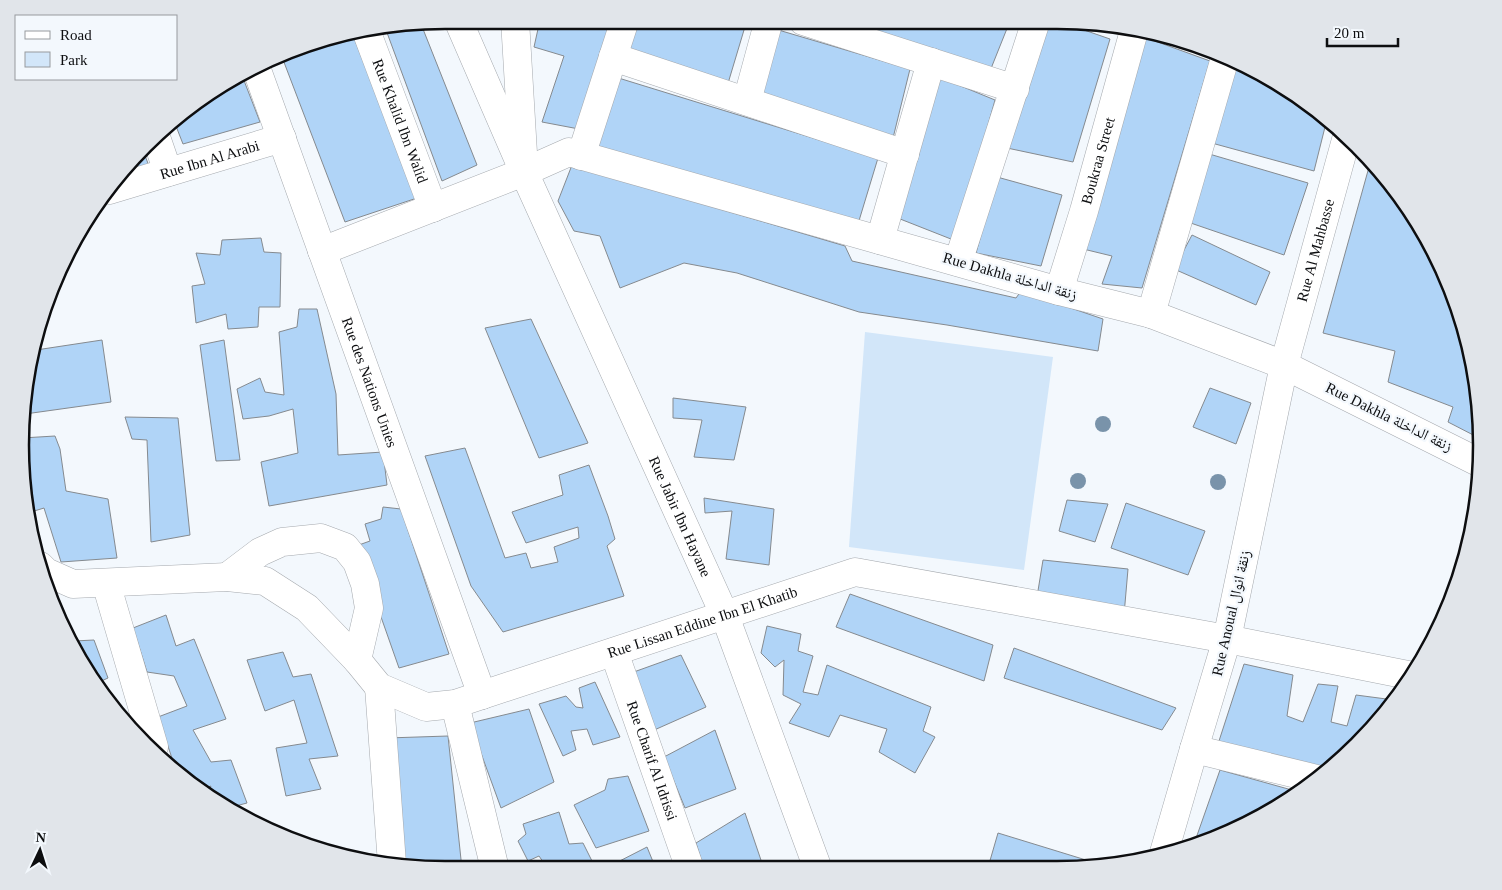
<svg xmlns="http://www.w3.org/2000/svg" width="1502" height="890" font-family="'Times New Roman','Noto Naskh Arabic',serif">
	<style>
		.green { fill: #d2e6f9 }
		.building { fill: #b0d4f7; stroke: #858a8f }
		.lines { fill: none; stroke-linecap: round; stroke-linejoin: round }
		.minor-casing { stroke: #a5a9ae; stroke-width: 29 }
		.minor { stroke: #fff; stroke-width: 28 }
		.tree { fill: #7993aa }
		.labels { text-anchor: middle; stroke-width: 4.5; stroke-linejoin: round; paint-order: stroke }
		.street-label { font-size: 15px; fill: #0d0e10; stroke: #f3f8fd }
		.rim { fill: none; stroke: #0d0e10; stroke-width: 2.5 }
	</style>
	<rect width="100%" height="100%" fill="#f3f8fd"/>
	<path class="green" d="M 865,332 L 1053,357 L 1024,570 L 849,547 Z"/>
	<path class="building" d="M 540,20 L 615,20 L 579,129 L 542,122 L 564,56 L 534,47 Z
		M 635,20 L 747,20 L 726,90 L 623,55 Z
		M 821,21 L 1010,21 L 990,71 Z
		M 1046,21 L 1058,21 L 1110,39 L 1073,162 L 1007,148 Z
		M 421,24 L 477,165 L 442,181 L 386,30 Z
		M 775,29 L 910,69 L 893,138 L 759,98 Z
		M 353,35 L 417,198 L 345,222 L 282,57 L 309,42 Z
		M 1141,36 L 1210,61 L 1142,288 L 1102,284 L 1112,256 L 1079,248 Z
		M 1224,64 L 1257,74 L 1293,92 L 1327,119 L 1314,171 L 1208,142 Z
		M 934,75 L 995,100 L 956,241 L 890,215 Z
		M 612,76 L 878,158 L 858,224 L 591,145 Z
		M 243,78 L 260,122 L 183,144 L 174,121 L 187,108 Z
		M 1199,151 L 1308,183 L 1284,255 L 1179,219 Z
		M 144,153 L 149,166 L 125,173 Z
		M 572,165 L 845,246 L 852,261 L 1016,298 L 1021,291 L 1103,319 L 1098,351 L 947,325 L 859,312 L 737,273 L 684,263 L 620,288 L 600,236 L 574,231 L 558,201 Z
		M 1369,167 L 1379,171 L 1411,209 L 1450,283 L 1474,362 L 1481,439 L 1448,422 L 1453,407 L 1388,382 L 1395,351 L 1323,333 Z
		M 997,177 L 1062,195 L 1041,266 L 976,253 Z
		M 1192,235 L 1270,272 L 1256,305 L 1174,269 Z
		M 261,238 L 264,252 L 281,253 L 280,307 L 259,307 L 258,327 L 228,329 L 226,314 L 196,323 L 192,286 L 205,284 L 196,253 L 220,255 L 222,240 Z
		M 299,309 L 317,309 L 336,394 L 338,455 L 383,452 L 387,485 L 269,506 L 261,462 L 298,453 L 293,409 L 269,416 L 243,419 L 237,389 L 260,378 L 265,392 L 284,395 L 279,332 L 297,327 Z
		M 531,319 L 588,443 L 539,458 L 485,328 Z
		M 102,340 L 111,402 L 25,414 L 36,350 Z
		M 224,340 L 240,460 L 216,461 L 200,345 Z
		M 1210,388 L 1251,403 L 1236,444 L 1193,427 Z
		M 673,398 L 746,407 L 734,460 L 694,457 L 702,420 L 673,418 Z
		M 125,417 L 178,418 L 190,535 L 151,542 L 147,440 L 132,439 Z
		M 55,436 L 60,449 L 66,491 L 108,499 L 117,558 L 61,562 L 44,508 L 31,512 L 20,445 L 22,438 Z
		M 465,448 L 505,558 L 526,553 L 531,568 L 558,562 L 554,547 L 579,538 L 578,527 L 526,543 L 512,512 L 563,495 L 559,475 L 589,465 L 608,516 L 615,539 L 607,546 L 624,596 L 503,632 L 471,586 L 425,456 Z
		M 704,498 L 774,509 L 769,565 L 726,559 L 732,511 L 705,513 Z
		M 1067,500 L 1108,504 L 1095,542 L 1059,531 Z
		M 1126,503 L 1205,531 L 1188,575 L 1111,548 Z
		M 383,507 L 401,509 L 449,654 L 399,668 L 356,546 L 370,541 L 365,524 L 381,519 Z
		M 1043,560 L 1128,569 L 1124,615 L 1036,603 Z
		M 850,594 L 993,645 L 984,681 L 836,627 Z
		M 166,615 L 176,646 L 194,639 L 226,719 L 193,730 L 211,762 L 231,760 L 247,803 L 228,808 L 209,798 L 206,796 L 211,786 L 200,790 L 175,767 L 158,717 L 187,706 L 174,676 L 147,672 L 133,628 Z
		M 767,626 L 801,634 L 798,651 L 813,656 L 803,692 L 818,695 L 827,665 L 931,707 L 923,731 L 935,737 L 915,773 L 879,752 L 887,729 L 840,715 L 829,737 L 789,723 L 801,704 L 783,695 L 784,660 L 775,667 L 761,653 Z
		M 94,640 L 108,678 L 97,683 L 74,641 Z
		M 1014,648 L 1176,708 L 1162,730 L 1004,678 Z
		M 283,652 L 293,677 L 311,674 L 338,756 L 309,759 L 321,789 L 286,796 L 276,748 L 307,743 L 294,700 L 265,711 L 247,660 Z
		M 681,655 L 706,707 L 652,731 L 631,673 Z
		M 1244,664 L 1293,675 L 1287,716 L 1303,722 L 1318,684 L 1338,686 L 1331,722 L 1347,726 L 1356,695 L 1394,700 L 1337,764 L 1326,772 L 1218,744 Z
		M 595,682 L 620,737 L 593,745 L 587,729 L 571,731 L 576,750 L 563,756 L 539,704 L 566,696 L 576,707 L 583,708 L 579,688 Z
		M 529,709 L 554,782 L 501,808 L 470,723 Z
		M 715,730 L 736,789 L 685,808 L 664,757 Z
		M 448,736 L 462,869 L 417,869 L 399,865 L 387,738 Z
		M 1220,770 L 1299,792 L 1269,813 L 1194,844 Z
		M 628,776 L 649,831 L 596,848 L 574,805 L 605,790 L 608,779 Z
		M 559,812 L 569,844 L 583,843 L 596,869 L 548,869 L 539,856 L 528,861 L 518,841 L 526,834 L 523,824 Z
		M 745,813 L 764,869 L 704,869 L 696,843 Z
		M 998,833 L 1086,860 L 1083,869 L 1006,869 L 989,864 Z
		M 647,847 L 656,869 L 606,869 L 606,868 Z"/>
	<g class="lines">
		<defs>
			<g id="minor">
				<path id="s1" d="M 458,20 L 524,172 L 725,616 L 818,869"/>
				<path d="M 515,20 L 523,153"/>
				<path d="M 803,21 L 1015,89"/>
				<path id="s2" d="M 367,33 L 433,208"/>
				<path d="M 613,57 L 905,154"/>
				<path id="s3" d="M 257,70 L 482,695"/>
				<path d="M 747,101 L 769,20"/>
				<path d="M 157,140 L 168,172"/>
				<path d="M 581,156 L 625,20"/>
				<path id="s4" d="M 109,190 L 282,138"/>
				<path d="M 880,240 L 931,62"/>
				<path d="M 322,251 L 524,172 L 569,152 L 1059,291 L 1151,314 L 1284,365 L 1480,463"/>
				<path d="M 958,262 L 1036,21"/>
				<path id="s5" d="M 1059,291 L 1084,211 L 1134,31"/>
				<path d="M 1151,314 L 1225,58"/>
				<path id="s6" d="M 40,566 L 46,572 L 73,584 L 227,577 L 265,581 L 307,608 L 357,660 L 379,687 L 426,707 L 455,704 L 855,572 L 1227,639 L 1413,676"/>
				<path d="M 227,577 L 260,552 L 282,542 L 321,538 L 345,547 L 357,562 L 365,584 L 369,608 L 357,660"/>
				<path d="M 106,583 L 154,747"/>
				<path id="s7" d="M 614,652 L 690,869"/>
				<path d="M 379,687 L 392,864"/>
				<path d="M 455,704 L 495,869"/>
				<path d="M 1194,749 L 1317,779"/>
				<path id="s8" d="M 1163,856 L 1194,749 L 1227,639 L 1284,365 L 1347,136"/>
			</g>
		</defs>
		<use href="#minor" class="minor-casing"/>
		<use href="#minor" class="minor"/>
	</g>
	<g class="tree">
		<circle cx="1103" cy="424" r="8"/>
		<circle cx="1078" cy="481" r="8"/>
		<circle cx="1218" cy="482" r="8"/>
	</g>
	<g class="labels">
		<g class="street-label">
			<text dy="5" stroke="none"><textPath href="#s2" startOffset="94">Rue Khalid Ibn Walid</textPath></text>
			<text dy="5" stroke="none"><textPath href="#s4" startOffset="105">Rue Ibn Al Arabi</textPath></text>
			<text dy="5" stroke="none"><textPath href="#s5" startOffset="136">Boukraa Street</textPath></text>
			<text dy="5" stroke="none"><textPath href="#s8" startOffset="625">Rue Al Mahbasse</textPath></text>
			<text transform="translate(1010 276) rotate(16)" y="5">Rue Dakhla زنقة الداخلة</text>
			<text dy="5" stroke="none"><textPath href="#s3" startOffset="332">Rue des Nations Unies</textPath></text>
			<text transform="translate(1389 417) rotate(26)" y="5">Rue Dakhla زنقة الداخلة</text>
			<text dy="5" stroke="none"><textPath href="#s1" startOffset="544">Rue Jabir Ibn Hayane</textPath></text>
			<text transform="translate(1231 613) rotate(-77)" y="5">Rue Anoual زنقة انوال</text>
			<text dy="5" stroke="none"><textPath href="#s6" startOffset="728">Rue Lissan Eddine Ibn El Khatib</textPath></text>
			<text dy="5" stroke="none"><textPath href="#s7" startOffset="115">Rue Charif Al Idrissi</textPath></text>
		</g>
	</g>
	<path d="M0 0H1502V890H0ZM445 29H1057A416 416 0 0 1 1473 445V445A416 416 0 0 1 1057 861H445A416 416 0 0 1 29 445V445A416 416 0 0 1 445 29Z" fill="#e1e5ea" fill-rule="evenodd"/>
	<path class="rim" d="M445 29H1057A416 416 0 0 1 1473 445V445A416 416 0 0 1 1057 861H445A416 416 0 0 1 29 445V445A416 416 0 0 1 445 29Z"/>
	<rect x="15" y="15" width="162" height="65" fill="#f3f8fd" stroke="#979a9e"/>
	<rect x="25" y="31" width="25" height="8" fill="#ffffff" stroke="#979a9e"/>
	<text x="60" y="40" font-size="15" fill="#0d0e10">Road</text>
	<rect x="25" y="52" width="25" height="15" fill="#d2e6f9" stroke="#979a9e"/>
	<text x="60" y="65" font-size="15" fill="#0d0e10">Park</text>
	<g transform="translate(40 850) rotate(4)" stroke="#f3f8fd" stroke-width="4" paint-order="stroke">
	<path d="M0-4L9 19L0 12L-9 19Z" fill="#0d0e10"/>
	<text y="-8" font-size="14" font-weight="bold" text-anchor="middle" fill="#0d0e10">N</text>
	</g>
	<path d="M1327 38v8h71v-8" fill="none" stroke="#0d0e10" stroke-width="2.5"/>
	<text x="1334" y="38" font-size="15" fill="#0d0e10" stroke="#f3f8fd" stroke-width="4" paint-order="stroke">20 m</text>
</svg>
